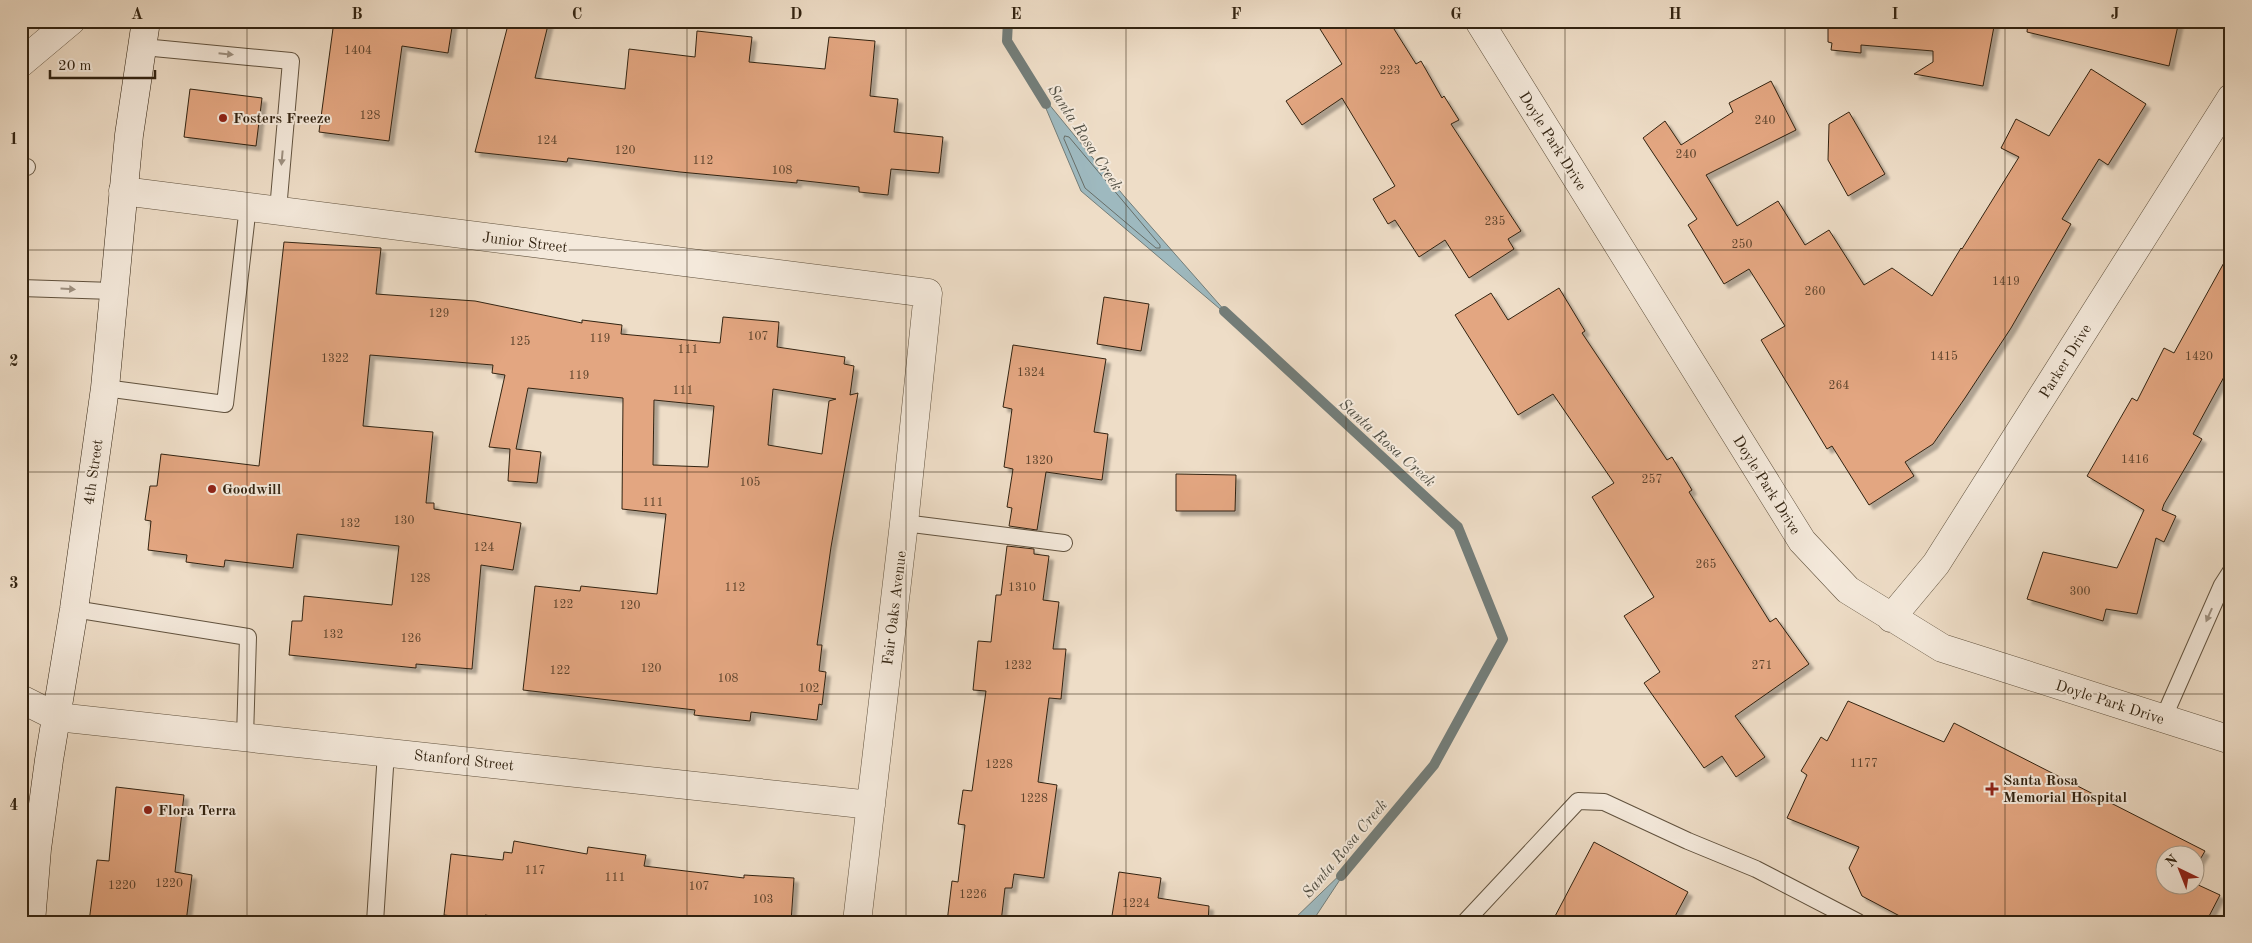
<svg xmlns="http://www.w3.org/2000/svg" width="2252" height="943" font-family="'Old Standard TT',serif">
	<style>
		.water { fill: #9eb9bf; stroke: #737d79 }
		.lines { fill: none; stroke-linecap: round; stroke-linejoin: round }
		.shore { stroke: #686e68; stroke-width: 1 }
		.stream { stroke: #737d79; stroke-width: 10 }
		.building { fill: #e3a681; stroke: #322311; fill-rule: evenodd; filter: url(#shadow) }
		.service-casing { stroke: #61523e; stroke-width: 18 }
		.minor-casing { stroke: #61523e; stroke-width: 29 }
		.secondary-casing { stroke: #322311; stroke-width: 29 }
		.service { stroke: #f4e9db; stroke-width: 16 }
		.minor { stroke: #f4e9db; stroke-width: 28 }
		.secondary { stroke: #f4e9db; stroke-width: 28 }
		.oneway { fill: #9d9080 }
		.grid { fill: none; stroke: #322311; stroke-width: 1; stroke-opacity: 0.55 }
		.poi-dot { fill: #8f2418; stroke: #f4e9db; stroke-width: 2 }
		.labels { text-anchor: middle; stroke-width: 4; stroke-linejoin: round; paint-order: stroke }
		.number-label { font-size: 12px; fill: #5e442d }
		.poi-label { font-size: 15px; font-weight: bold; fill: #322311; stroke: #f4e9db; text-anchor: start }
		.street-label { font-size: 15px; fill: #322311; stroke: #f4e9db }
		.water-label { font-size: 16px; font-style: italic; fill: #525045; stroke: #f4e9db }
		.neatline { fill: none; stroke: #322311; stroke-width: 2 }
		.grid-label { font-size: 16px; text-anchor: middle; font-weight: bold; fill: #322311 }
	</style>
	<defs>
		<filter id="shadow"><feDropShadow dx="4.5" dy="4.5" stdDeviation="1" flood-color="#0004"/></filter>
	</defs>
	<rect width="100%" height="100%" fill="#eeddc7"/>
	<filter id="stains"><feTurbulence type="fractalNoise" baseFrequency=".004" numOctaves="4"/><feColorMatrix values="0 0 0 0 .2 0 0 0 0 .09 0 0 0 0 .02 0 0 0 .5 -.17"/></filter>
	<radialGradient id="worn" r=".72"><stop offset=".6" stop-color="#630" stop-opacity="0"/><stop offset="1" stop-color="#630" stop-opacity=".3"/></radialGradient>
	<path class="water" d="M 1039,92 L 1124,196 L 1233,320 L 1081,191 Z
		M 1349,866 L 1312,922 L 1291,922 Z"/>
	<g class="lines">
		<path class="shore" d="M 1065,136 L 1069,137 L 1160,245 L 1160,248 L 1156,248 L 1085,188 L 1064,139 Z"/>
		<path class="stream" d="M 1008,21 L 1007,41 L 1046,104
			M 1224,311 L 1458,527 L 1503,639 L 1434,765 L 1341,876"/>
	</g>
	<path class="building" d="M 334,21 L 453,21 L 448,53 L 402,46 L 389,141 L 319,132 Z
		M 509,21 L 549,21 L 535,78 L 625,89 L 629,49 L 695,57 L 697,31 L 752,37 L 749,62 L 825,69 L 829,37 L 875,41 L 870,96 L 898,99 L 894,132 L 943,137 L 939,173 L 891,169 L 888,195 L 859,192 L 859,187 L 797,180 L 797,183 L 680,172 L 568,158 L 567,162 L 475,152 Z
		M 1315,21 L 1389,21 L 1416,64 L 1421,61 L 1442,98 L 1444,96 L 1459,120 L 1451,124 L 1521,231 L 1508,239 L 1514,249 L 1469,278 L 1445,240 L 1419,257 L 1395,220 L 1388,224 L 1373,199 L 1395,186 L 1342,98 L 1302,125 L 1286,101 L 1342,64 Z
		M 1828,21 L 1995,21 L 1983,86 L 1914,74 L 1933,62 L 1933,51 L 1861,45 L 1861,53 L 1831,50 L 1832,43 L 1828,42 Z
		M 2028,21 L 2179,21 L 2169,66 L 2027,32 Z
		M 2091,69 L 2146,104 L 2108,165 L 2099,159 L 2062,219 L 2071,224 L 2011,328 L 1965,398 L 1933,444 L 1905,462 L 1914,476 L 1869,505 L 1832,446 L 1827,449 L 1761,340 L 1785,326 L 1749,269 L 1724,284 L 1688,225 L 1697,219 L 1643,138 L 1665,121 L 1681,145 L 1733,112 L 1729,103 L 1771,81 L 1796,130 L 1706,175 L 1737,226 L 1778,201 L 1805,245 L 1829,230 L 1864,285 L 1892,268 L 1932,296 L 1961,248 L 1962,249 L 2019,157 L 2001,148 L 2016,119 L 2049,136 Z
		M 190,89 L 262,98 L 256,146 L 184,137 Z
		M 1849,112 L 1885,174 L 1848,196 L 1828,160 L 1829,124 Z
		M 284,242 L 381,248 L 376,294 L 475,301 L 582,323 L 582,320 L 622,325 L 621,334 L 720,343 L 723,317 L 779,322 L 777,347 L 845,357 L 844,364 L 854,366 L 850,395 L 858,393 L 831,547 L 817,645 L 822,645 L 819,671 L 826,672 L 822,705 L 819,704 L 817,720 L 751,712 L 750,721 L 694,715 L 695,710 L 523,690 L 535,586 L 580,591 L 581,586 L 657,594 L 666,514 L 622,509 L 623,398 L 528,388 L 516,449 L 541,452 L 537,483 L 508,481 L 510,449 L 489,447 L 505,375 L 492,373 L 493,365 L 370,355 L 363,426 L 433,432 L 426,503 L 434,503 L 434,509 L 521,523 L 513,570 L 481,565 L 472,669 L 416,664 L 416,668 L 289,655 L 292,621 L 302,621 L 304,596 L 392,605 L 399,546 L 297,534 L 293,568 L 225,560 L 224,567 L 186,562 L 187,555 L 148,550 L 151,521 L 145,520 L 150,486 L 157,486 L 161,454 L 259,466 ZM 773,389 L 836,399 L 829,401 L 822,454 L 768,445 ZM 654,400 L 714,406 L 708,467 L 653,465 Z
		M 2231,250 L 2231,364 L 2193,434 L 2202,439 L 2164,504 L 2162,510 L 2176,516 L 2164,542 L 2156,538 L 2137,614 L 2106,609 L 2103,621 L 2027,599 L 2043,552 L 2117,568 L 2144,510 L 2087,476 L 2132,398 L 2137,401 L 2164,348 L 2174,353 Z
		M 1559,288 L 1585,331 L 1582,333 L 1667,460 L 1672,457 L 1692,490 L 1689,492 L 1770,622 L 1776,618 L 1809,664 L 1735,716 L 1765,757 L 1736,777 L 1722,756 L 1704,768 L 1644,683 L 1660,672 L 1624,616 L 1654,597 L 1592,497 L 1614,483 L 1553,394 L 1518,415 L 1455,315 L 1491,293 L 1508,320 Z
		M 1104,297 L 1149,304 L 1141,351 L 1097,344 Z
		M 1013,345 L 1106,359 L 1094,432 L 1108,434 L 1102,480 L 1046,472 L 1037,530 L 1009,526 L 1012,508 L 1007,507 L 1013,469 L 1004,467 L 1012,409 L 1003,407 Z
		M 1176,474 L 1236,475 L 1235,511 L 1176,511 Z
		M 1007,546 L 1034,549 L 1034,554 L 1049,556 L 1043,600 L 1059,602 L 1053,649 L 1066,649 L 1061,699 L 1049,698 L 1038,782 L 1057,785 L 1044,878 L 1014,874 L 1012,888 L 1005,888 L 1001,922 L 947,922 L 952,881 L 958,882 L 965,825 L 958,824 L 963,790 L 972,791 L 986,691 L 973,690 L 978,641 L 991,642 L 996,595 L 1001,595 Z
		M 1848,701 L 1944,742 L 1954,723 L 2205,851 L 2194,870 L 2194,856 L 2164,856 L 2164,886 L 2194,886 L 2194,883 L 2220,895 L 2206,922 L 1911,922 L 1862,896 L 1849,868 L 1859,847 L 1787,818 L 1807,775 L 1801,771 L 1821,737 L 1827,741 Z
		M 116,787 L 184,795 L 175,872 L 192,875 L 186,922 L 89,922 L 97,860 L 109,861 Z
		M 514,841 L 587,854 L 588,847 L 646,855 L 644,866 L 744,878 L 744,875 L 794,878 L 791,922 L 527,922 L 485,915 L 484,920 L 444,915 L 451,854 L 503,860 L 504,852 L 512,853 Z
		M 1594,842 L 1688,892 L 1672,922 L 1552,922 Z
		M 1119,872 L 1161,878 L 1158,898 L 1209,906 L 1208,922 L 1111,922 Z"/>
	<g class="lines">
		<defs>
			<path id="service" d="M 143,47 L 291,61 L 278,210
				M 21,167 L 27,167
				M 21,288 L 113,291
				M 105,388 L 225,404 L 248,206
				M 904,523 L 1064,543
				M 74,609 L 248,637 L 245,737
				M 2163,719 L 2222,585 L 2231,571
				M 375,922 L 386,752
				M 1465,922 L 1578,801 L 1604,802 L 1688,841 L 1756,869 L 1858,922"/>
			<path id="minor" d="M 1479,21 L 1802,541 L 1848,590 L 1942,648 L 2231,740
				M 21,63 L 71,21
				M 123,191 L 928,293 L 904,523 L 857,922
				M 1891,618 L 1936,564 L 2231,98
				M 21,699 L 57,717 L 871,805"/>
			<path id="secondary" d="M 31,922 L 37,849 L 49,760 L 74,609 L 105,388 L 129,135 L 146,21"/>
		</defs>
		<use href="#service" class="service-casing"/>
		<use href="#minor" class="minor-casing"/>
		<use href="#secondary" class="secondary-casing"/>
		<use href="#service" class="service"/>
		<use href="#minor" class="minor"/>
		<use href="#secondary" class="secondary"/>
	</g>
	<defs><path id="oneway-solid" d="M-6-.8H1V-3.2L6.5 0L1 3.2V.8H-6Z" transform="scale(1.25)"/></defs>
	<g class="oneway">
		<use href="#oneway-solid" transform="translate(226 54) rotate(6)"/>
		<use href="#oneway-solid" transform="translate(282 158) rotate(95)"/>
		<use href="#oneway-solid" transform="translate(68 289) rotate(3)"/>
		<use href="#oneway-solid" transform="translate(2209 615) rotate(114)"/>
	</g>
	<path class="grid" d="M 247,21 L 247,922M 467,21 L 467,922M 687,21 L 687,922M 906,21 L 906,922M 1126,21 L 1126,922M 1346,21 L 1346,922M 1565,21 L 1565,922M 1785,21 L 1785,922M 2005,21 L 2005,922M 21,250 L 2231,250M 21,472 L 2231,472M 21,694 L 2231,694"/>
	<g class="poi-dot">
		<circle cx="223" cy="118" r="5"/>
		<circle cx="212" cy="489" r="5"/>
		<path d="M1989.5 781.5h5v5h5v5h-5v5h-5v-5h-5v-5h5z"/>
		<circle cx="148" cy="810" r="5"/>
	</g>
	<g class="labels">
		<g class="number-label">
			<text x="358" y="54">1404</text>
			<text x="1390" y="74">223</text>
			<text x="370" y="119">128</text>
			<text x="1765" y="124">240</text>
			<text x="547" y="144">124</text>
			<text x="625" y="154">120</text>
			<text x="1686" y="158">240</text>
			<text x="703" y="164">112</text>
			<text x="782" y="174">108</text>
			<text x="1495" y="225">235</text>
			<text x="1742" y="248">250</text>
			<text x="2006" y="285">1419</text>
			<text x="1815" y="295">260</text>
			<text x="439" y="317">129</text>
			<text x="758" y="340">107</text>
			<text x="600" y="342">119</text>
			<text x="520" y="345">125</text>
			<text x="688" y="353">111</text>
			<text x="1944" y="360">1415</text>
			<text x="2199" y="360">1420</text>
			<text x="335" y="362">1322</text>
			<text x="1031" y="376">1324</text>
			<text x="579" y="379">119</text>
			<text x="1839" y="389">264</text>
			<text x="683" y="394">111</text>
			<text x="2135" y="463">1416</text>
			<text x="1039" y="464">1320</text>
			<text x="1652" y="483">257</text>
			<text x="750" y="486">105</text>
			<text x="653" y="506">111</text>
			<text x="404" y="524">130</text>
			<text x="350" y="527">132</text>
			<text x="484" y="551">124</text>
			<text x="1706" y="568">265</text>
			<text x="420" y="582">128</text>
			<text x="735" y="591">112</text>
			<text x="1022" y="591">1310</text>
			<text x="2080" y="595">300</text>
			<text x="563" y="608">122</text>
			<text x="630" y="609">120</text>
			<text x="333" y="638">132</text>
			<text x="411" y="642">126</text>
			<text x="1018" y="669">1232</text>
			<text x="1762" y="669">271</text>
			<text x="651" y="672">120</text>
			<text x="560" y="674">122</text>
			<text x="728" y="682">108</text>
			<text x="809" y="692">102</text>
			<text x="1864" y="767">1177</text>
			<text x="999" y="768">1228</text>
			<text x="1034" y="802">1228</text>
			<text x="535" y="874">117</text>
			<text x="615" y="881">111</text>
			<text x="169" y="887">1220</text>
			<text x="122" y="889">1220</text>
			<text x="699" y="890">107</text>
			<text x="973" y="898">1226</text>
			<text x="763" y="903">103</text>
			<text x="1136" y="907">1224</text>
		</g>
		<g class="poi-label">
			<text x="233" y="123">Fosters Freeze</text>
			<text x="222" y="494">Goodwill</text>
			<text x="2003" y="785">Santa Rosa<tspan x="2003" dy="17">Memorial Hospital</tspan></text>
			<text x="158" y="815">Flora Terra</text>
		</g>
		<g class="street-label">
			<text transform="translate(1553 141) rotate(58)" y="5">Doyle Park Drive</text>
			<text transform="translate(525 242) rotate(7)" y="5">Junior Street</text>
			<text transform="translate(2065 361) rotate(-58)" y="5">Parker Drive</text>
			<text transform="translate(93 472) rotate(-82)" y="5">4th Street</text>
			<text transform="translate(1767 485) rotate(58)" y="5">Doyle Park Drive</text>
			<text transform="translate(894 608) rotate(-83)" y="5">Fair Oaks Avenue</text>
			<text transform="translate(2110 702) rotate(18)" y="5">Doyle Park Drive</text>
			<text transform="translate(464 760) rotate(6)" y="5">Stanford Street</text>
		</g>
		<g class="water-label">
			<text transform="translate(1086 137) rotate(57)" y="6">Santa Rosa Creek</text>
			<text transform="translate(1388 442) rotate(42)" y="6">Santa Rosa Creek</text>
			<text transform="translate(1344 848) rotate(-50)" y="6">Santa Rosa Creek</text>
		</g>
	</g>
	<rect width="2252" height="943" fill="none" stroke="#eeddc7" stroke-width="55"/>
	<g transform="translate(2180 870) rotate(317)"><circle r="24" fill="#f4e9db" stroke="#a69a8a"/>
	<path d="M0-4L9 19L0 12L-9 19Z" fill="#8f2418"/>
	<text y="-8" font-size="14" font-weight="bold" text-anchor="middle" fill="#322311">N</text>
	</g>
	<path d="M50 70v8h105v-8" fill="none" stroke="#322311" stroke-width="2.5"/>
	<text x="58" y="70" font-size="15" fill="#322311" stroke="#f4e9db" stroke-width="4" paint-order="stroke">20 m</text>
	<rect x="28" y="28" width="2196" height="888" class="neatline"/>
	<g class="grid-label">
		<text x="137" y="19">A</text>
		<text x="357" y="19">B</text>
		<text x="577" y="19">C</text>
		<text x="796" y="19">D</text>
		<text x="1016" y="19">E</text>
		<text x="1236" y="19">F</text>
		<text x="1456" y="19">G</text>
		<text x="1675" y="19">H</text>
		<text x="1895" y="19">I</text>
		<text x="2115" y="19">J</text>
		<text x="14" y="144">1</text>
		<text x="14" y="366">2</text>
		<text x="14" y="588">3</text>
		<text x="14" y="810">4</text>
	</g>
	<rect width="100%" height="100%" filter="url(#stains)"/>
	<rect width="100%" height="100%" fill="url(#worn)"/>
</svg>
